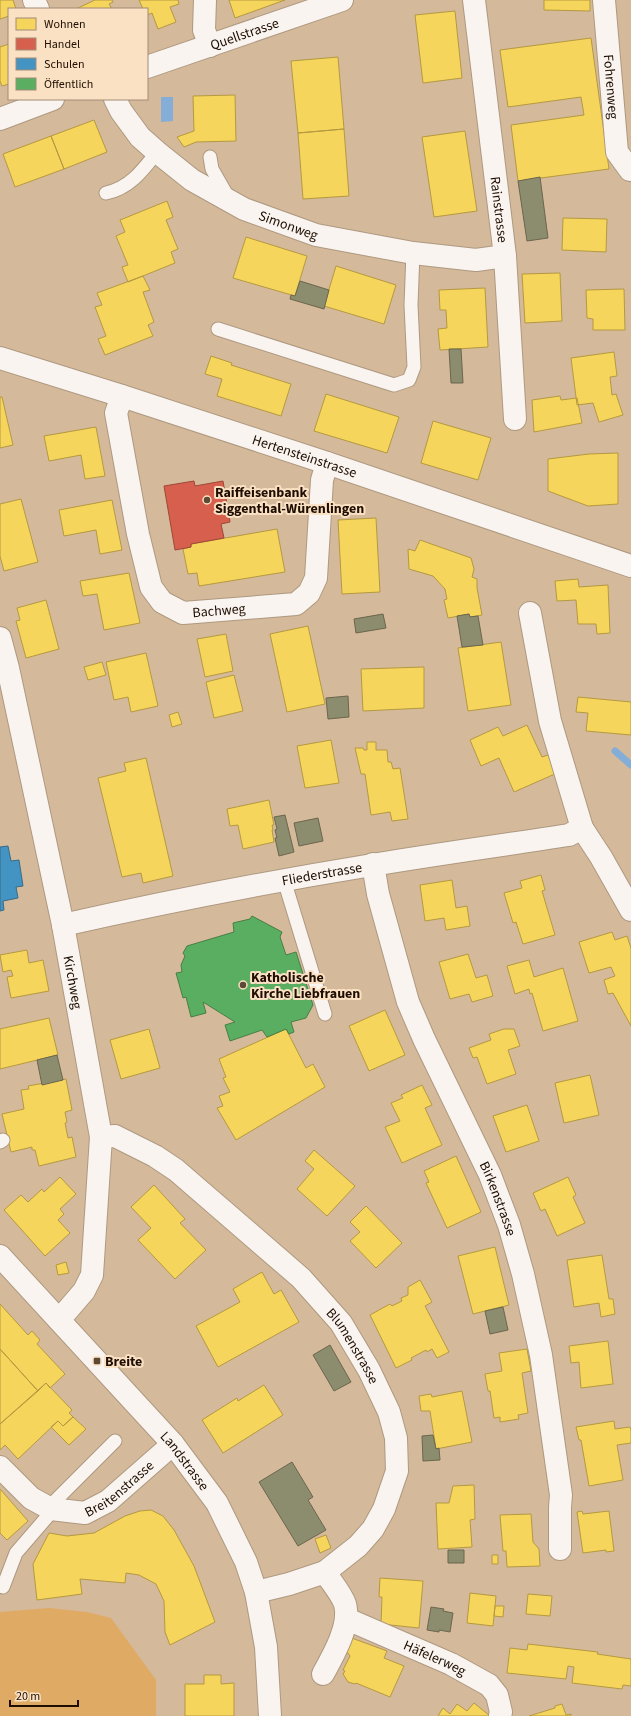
<svg xmlns="http://www.w3.org/2000/svg" width="631" height="1716" font-family="'Source Sans 3',sans-serif">
	<style>
		.green { fill: #dfaa64 }
		.water { fill: #84add7 }
		.homes { fill: #f6d55c; stroke: #b59940 }
		.shops { fill: #d6604d; stroke: #9f4736 }
		.schools { fill: #4393c3; stroke: #386b88 }
		.public { fill: #5aae61; stroke: #487e44 }
		.industry { fill: #8c8c6e; stroke: #6b664d }
		.lines { fill: none; stroke-linecap: round; stroke-linejoin: round }
		.stream { stroke: #84add7; stroke-width: 7 }
		.service-casing { stroke: #ae9980; stroke-width: 15 }
		.minor-casing { stroke: #ae9980; stroke-width: 24 }
		.tertiary-casing { stroke: #ae9980; stroke-width: 24 }
		.secondary-casing { stroke: #ae9980; stroke-width: 24 }
		.service { stroke: #f9f4f0; stroke-width: 13 }
		.minor { stroke: #f9f4f0; stroke-width: 22 }
		.tertiary { stroke: #f9f4f0; stroke-width: 22 }
		.secondary { stroke: #f9f4f0; stroke-width: 22 }
		.poi-dot { fill: #5e4936; stroke: #fae1c4; stroke-width: 1.5 }
		.labels { text-anchor: middle; stroke-width: 4; stroke-linejoin: round; paint-order: stroke }
		.street-label { font-size: 14px; fill: #1e0d00; stroke: #fae1c4 }
		.poi-label { font-size: 14px; font-weight: bold; fill: #1e0d00; stroke: #fae1c4; text-anchor: start }
	</style>
	<rect width="100%" height="100%" fill="#d4b99a"/>
	<path class="green" d="M 49,1608 L 87,1612 L 111,1618 L 156,1680 L 156,1716 L 0,1716 L 0,1612 Z"/>
	<path class="water" d="M 161,97 L 173,97 L 173,121 L 161,122 Z"/>
	<path class="homes" d="M 0,0 L 13,0 L 16,9 L 9,9 L 9,16 L 0,19 Z
		M 95,0 L 112,0 L 113,2 L 109,4 L 112,9 L 76,9 Z
		M 139,0 L 178,0 L 179,4 L 170,7 L 176,22 L 158,29 L 152,13 L 147,15 L 147,9 L 143,9 Z
		M 229,0 L 285,0 L 235,18 Z
		M 544,0 L 590,0 L 590,11 L 544,10 Z
		M 455,11 L 462,78 L 423,83 L 415,15 Z
		M 591,38 L 609,169 L 518,181 L 511,125 L 584,115 L 581,97 L 508,107 L 500,50 Z
		M 9,44 L 9,84 L 2,86 L 0,81 L 0,47 Z
		M 338,57 L 344,129 L 298,133 L 291,61 Z
		M 235,95 L 236,141 L 196,142 L 184,147 L 177,137 L 194,131 L 193,96 Z
		M 94,120 L 107,152 L 64,169 L 51,136 Z
		M 344,129 L 349,196 L 303,199 L 298,133 Z
		M 465,131 L 477,211 L 434,217 L 422,137 Z
		M 51,136 L 64,169 L 15,187 L 3,154 Z
		M 167,201 L 173,217 L 166,220 L 178,249 L 171,252 L 175,263 L 128,282 L 122,267 L 128,265 L 116,236 L 125,232 L 120,220 Z
		M 563,218 L 607,219 L 606,252 L 562,250 Z
		M 246,237 L 307,256 L 295,296 L 233,278 Z
		M 336,266 L 396,285 L 384,324 L 324,306 Z
		M 560,273 L 562,321 L 525,323 L 522,274 Z
		M 143,276 L 150,290 L 143,292 L 154,322 L 148,325 L 153,336 L 105,355 L 98,339 L 106,336 L 95,307 L 102,305 L 97,293 Z
		M 485,288 L 488,347 L 440,350 L 438,329 L 447,328 L 446,310 L 440,310 L 439,290 Z
		M 624,289 L 625,330 L 593,330 L 593,319 L 587,318 L 586,290 Z
		M 614,352 L 617,376 L 610,377 L 612,395 L 616,394 L 623,415 L 599,422 L 593,403 L 577,405 L 571,358 Z
		M 211,356 L 232,363 L 231,365 L 291,384 L 281,416 L 217,396 L 222,379 L 205,374 Z
		M 326,394 L 399,417 L 387,453 L 314,431 Z
		M 560,396 L 561,400 L 577,398 L 582,423 L 534,432 L 532,400 Z
		M 0,397 L 2,397 L 13,445 L 0,448 Z
		M 433,421 L 491,438 L 478,480 L 421,463 Z
		M 96,427 L 105,476 L 85,479 L 81,455 L 49,461 L 44,436 Z
		M 618,453 L 618,504 L 588,506 L 548,491 L 548,459 L 589,454 Z
		M 21,499 L 38,562 L 4,571 L 0,556 L 0,504 Z
		M 112,500 L 122,550 L 100,554 L 96,530 L 64,536 L 59,510 Z
		M 376,518 L 380,592 L 342,594 L 338,520 Z
		M 277,529 L 285,572 L 199,586 L 197,573 L 188,574 L 183,549 L 191,547 L 191,544 Z
		M 420,540 L 471,558 L 474,569 L 472,577 L 477,579 L 477,588 L 482,615 L 470,617 L 469,614 L 448,618 L 444,600 L 447,599 L 445,589 L 433,576 L 409,569 L 408,549 L 415,551 Z
		M 129,573 L 140,623 L 104,630 L 97,594 L 83,596 L 80,581 Z
		M 578,579 L 579,587 L 608,585 L 610,633 L 597,634 L 596,624 L 578,624 L 576,600 L 557,601 L 555,581 Z
		M 46,600 L 59,649 L 26,658 L 16,621 L 20,620 L 17,608 Z
		M 308,626 L 325,704 L 287,712 L 270,634 Z
		M 226,634 L 233,671 L 205,677 L 197,639 Z
		M 501,642 L 511,705 L 468,711 L 458,648 Z
		M 146,653 L 158,706 L 131,712 L 128,697 L 114,700 L 106,662 Z
		M 102,662 L 106,675 L 88,680 L 84,667 Z
		M 424,667 L 424,708 L 363,711 L 361,669 Z
		M 234,675 L 243,711 L 214,718 L 206,682 Z
		M 578,697 L 631,702 L 631,735 L 586,731 L 588,713 L 576,712 Z
		M 178,712 L 182,724 L 172,727 L 169,715 Z
		M 527,725 L 542,757 L 548,755 L 557,773 L 514,792 L 499,758 L 481,766 L 470,740 L 498,727 L 503,736 Z
		M 331,740 L 339,783 L 305,788 L 297,746 Z
		M 367,742 L 376,742 L 376,750 L 387,750 L 388,762 L 391,762 L 393,769 L 400,768 L 408,819 L 392,821 L 390,812 L 371,815 L 365,774 L 361,774 L 355,748 L 363,748 L 364,750 L 367,750 Z
		M 146,758 L 173,876 L 143,883 L 141,873 L 122,877 L 98,778 L 126,771 L 124,763 Z
		M 269,800 L 274,825 L 272,825 L 273,830 L 272,830 L 274,842 L 243,849 L 238,825 L 230,826 L 227,809 Z
		M 541,875 L 545,890 L 542,891 L 555,935 L 523,944 L 516,922 L 513,923 L 504,893 L 522,888 L 520,881 Z
		M 452,880 L 456,908 L 467,906 L 470,926 L 446,930 L 444,918 L 425,921 L 420,885 Z
		M 612,932 L 615,940 L 627,936 L 631,948 L 631,1026 L 613,993 L 608,994 L 604,980 L 615,976 L 611,967 L 589,973 L 579,942 Z
		M 27,950 L 29,963 L 43,960 L 49,991 L 11,998 L 7,977 L 13,976 L 11,970 L 3,972 L 0,955 Z
		M 468,954 L 476,978 L 487,975 L 493,996 L 472,1002 L 469,994 L 450,999 L 439,962 Z
		M 529,960 L 534,977 L 563,968 L 578,1021 L 543,1031 L 532,993 L 530,994 L 529,989 L 515,994 L 507,966 Z
		M 385,1010 L 405,1055 L 369,1071 L 349,1026 Z
		M 49,1018 L 58,1055 L 0,1069 L 0,1029 Z
		M 149,1029 L 160,1068 L 121,1079 L 110,1040 Z
		M 286,1029 L 306,1068 L 313,1064 L 325,1087 L 236,1140 L 217,1108 L 223,1106 L 219,1096 L 230,1092 L 223,1078 L 226,1077 L 219,1059 Z
		M 504,1029 L 514,1029 L 520,1046 L 508,1050 L 516,1074 L 487,1084 L 477,1057 L 473,1058 L 469,1048 L 491,1040 L 489,1034 Z
		M 590,1075 L 599,1115 L 564,1123 L 555,1083 Z
		M 66,1079 L 72,1110 L 65,1112 L 67,1122 L 65,1123 L 68,1138 L 72,1137 L 76,1157 L 39,1166 L 35,1150 L 32,1150 L 32,1147 L 11,1152 L 2,1114 L 24,1109 L 21,1090 L 29,1089 L 28,1086 Z
		M 422,1085 L 432,1105 L 425,1108 L 442,1145 L 402,1163 L 385,1127 L 400,1121 L 391,1103 L 403,1098 L 401,1095 Z
		M 527,1105 L 539,1141 L 506,1152 L 493,1116 Z
		M 314,1150 L 355,1186 L 327,1216 L 297,1189 L 314,1169 L 305,1161 Z
		M 456,1156 L 481,1212 L 447,1228 L 426,1183 L 429,1182 L 424,1171 Z
		M 60,1177 L 76,1194 L 60,1209 L 64,1214 L 58,1220 L 70,1233 L 45,1256 L 4,1210 L 21,1195 L 28,1202 L 42,1189 L 44,1192 Z
		M 568,1177 L 576,1195 L 573,1197 L 585,1223 L 557,1236 L 545,1209 L 541,1211 L 533,1193 Z
		M 154,1185 L 185,1219 L 180,1223 L 206,1250 L 175,1279 L 138,1240 L 151,1228 L 131,1207 Z
		M 366,1206 L 402,1243 L 376,1268 L 350,1241 L 360,1232 L 350,1222 Z
		M 495,1247 L 509,1305 L 473,1314 L 458,1256 Z
		M 602,1255 L 609,1299 L 613,1299 L 615,1314 L 601,1317 L 599,1303 L 574,1307 L 567,1260 Z
		M 66,1262 L 69,1273 L 58,1275 L 56,1265 Z
		M 262,1272 L 274,1294 L 281,1290 L 299,1322 L 218,1367 L 196,1326 L 240,1302 L 233,1289 Z
		M 420,1280 L 432,1302 L 425,1306 L 449,1352 L 437,1358 L 432,1349 L 427,1352 L 426,1350 L 411,1358 L 412,1360 L 396,1368 L 370,1315 L 390,1304 L 392,1306 L 402,1301 L 401,1298 L 408,1295 L 408,1287 Z
		M 0,1304 L 28,1335 L 32,1331 L 40,1340 L 37,1344 L 65,1374 L 50,1388 L 46,1383 L 38,1391 L 0,1349 Z
		M 608,1341 L 613,1384 L 581,1388 L 579,1362 L 571,1363 L 569,1346 Z
		M 0,1349 L 38,1391 L 0,1424 Z
		M 527,1349 L 531,1371 L 522,1373 L 528,1413 L 518,1415 L 519,1419 L 500,1422 L 500,1417 L 494,1418 L 490,1391 L 488,1391 L 485,1374 L 502,1371 L 499,1353 Z
		M 46,1383 L 72,1410 L 69,1413 L 73,1417 L 63,1426 L 58,1421 L 18,1459 L 5,1445 L 0,1450 L 0,1424 Z
		M 264,1385 L 283,1415 L 223,1453 L 202,1420 L 237,1398 L 238,1401 Z
		M 462,1391 L 472,1442 L 436,1449 L 430,1411 L 421,1411 L 419,1396 L 431,1394 L 432,1397 Z
		M 73,1417 L 86,1429 L 69,1445 L 51,1427 L 58,1421 L 63,1426 Z
		M 614,1421 L 615,1429 L 630,1427 L 631,1430 L 631,1443 L 617,1445 L 623,1480 L 589,1486 L 581,1440 L 579,1440 L 576,1427 Z
		M 474,1485 L 475,1519 L 470,1520 L 472,1547 L 438,1549 L 436,1503 L 449,1503 L 453,1486 Z
		M 0,1489 L 28,1521 L 7,1540 L 0,1533 Z
		M 151,1510 L 163,1516 L 174,1530 L 194,1566 L 215,1622 L 170,1645 L 165,1632 L 164,1601 L 156,1584 L 139,1575 L 126,1573 L 125,1583 L 80,1579 L 82,1594 L 37,1600 L 33,1564 L 49,1533 L 67,1536 L 94,1533 L 125,1516 L 140,1511 Z
		M 582,1511 L 583,1514 L 609,1511 L 614,1551 L 606,1552 L 606,1550 L 583,1553 L 577,1512 Z
		M 531,1514 L 533,1542 L 539,1549 L 540,1566 L 507,1567 L 506,1551 L 503,1551 L 500,1515 Z
		M 326,1535 L 331,1548 L 320,1553 L 315,1539 Z
		M 492,1555 L 498,1555 L 498,1564 L 492,1564 Z
		M 380,1578 L 423,1581 L 419,1628 L 381,1624 L 382,1597 L 379,1597 Z
		M 470,1593 L 496,1596 L 493,1626 L 467,1623 Z
		M 528,1594 L 552,1596 L 550,1616 L 526,1614 Z
		M 495,1606 L 504,1606 L 503,1617 L 494,1616 Z
		M 349,1637 L 387,1651 L 384,1658 L 404,1666 L 390,1697 L 356,1683 L 355,1684 L 348,1682 L 343,1674 L 345,1671 L 343,1670 L 350,1656 L 348,1653 L 343,1651 Z
		M 528,1644 L 598,1652 L 597,1654 L 631,1659 L 631,1686 L 623,1685 L 622,1689 L 572,1683 L 574,1667 L 568,1666 L 566,1679 L 507,1673 L 510,1648 L 527,1650 Z
		M 204,1675 L 221,1675 L 221,1684 L 234,1683 L 234,1716 L 185,1716 L 185,1684 L 204,1684 Z
		M 474,1703 L 490,1716 L 438,1716 L 443,1708 L 450,1714 L 457,1704 L 467,1711 Z
		M 562,1704 L 566,1715 L 571,1714 L 571,1716 L 529,1716 L 555,1708 L 555,1706 Z"/>
	<path class="shops" d="M 194,481 L 195,486 L 223,481 L 230,522 L 221,524 L 224,538 L 191,544 L 191,547 L 175,550 L 164,486 Z"/>
	<path class="schools" d="M 8,846 L 11,861 L 19,860 L 23,886 L 16,887 L 18,898 L 3,901 L 4,910 L 0,911 L 0,847 Z"/>
	<path class="public" d="M 252,916 L 282,932 L 280,937 L 286,955 L 296,952 L 313,1005 L 306,1018 L 291,1022 L 294,1032 L 289,1034 L 286,1029 L 267,1037 L 262,1030 L 230,1041 L 225,1025 L 235,1022 L 203,1002 L 206,1013 L 191,1017 L 186,997 L 183,998 L 176,973 L 182,972 L 181,965 L 185,956 L 183,953 L 187,946 L 234,932 L 233,923 L 250,919 Z"/>
	<path class="industry" d="M 540,177 L 548,238 L 527,241 L 518,181 Z
		M 300,281 L 329,290 L 324,309 L 290,299 L 291,295 L 295,296 Z
		M 449,349 L 461,349 L 463,383 L 451,383 Z
		M 383,614 L 386,628 L 356,633 L 354,619 Z
		M 469,614 L 470,617 L 478,616 L 483,645 L 462,647 L 457,616 Z
		M 348,696 L 349,717 L 328,719 L 326,698 Z
		M 285,815 L 294,852 L 279,856 L 275,838 L 277,838 L 275,830 L 277,829 L 274,817 Z
		M 318,818 L 323,841 L 299,846 L 294,823 Z
		M 57,1055 L 63,1080 L 42,1085 L 37,1060 Z
		M 503,1307 L 508,1330 L 490,1334 L 485,1311 Z
		M 330,1345 L 351,1382 L 334,1391 L 313,1355 Z
		M 433,1435 L 436,1449 L 439,1448 L 440,1460 L 423,1461 L 422,1436 Z
		M 292,1462 L 313,1497 L 308,1500 L 326,1530 L 298,1546 L 259,1482 Z
		M 448,1550 L 464,1550 L 464,1563 L 448,1563 Z
		M 431,1607 L 444,1609 L 443,1611 L 453,1613 L 450,1632 L 439,1630 L 439,1632 L 427,1630 Z"/>
	<g class="lines">
		<path class="stream" d="M 615,751 L 631,765"/>
		<defs>
			<path id="service" d="M 210,157 L 212,169 L 228,197
				M 106,193 C 130,188 143,170 157,152
				M 218,329 L 394,385 L 409,380 L 414,367 L 411,305 L 413,253
				M 284,880 L 325,1014
				M 0,1142 L 3,1140
				M 3,1587 L 16,1553 L 47,1517 L 55,1501 L 115,1441"/>
			<g id="minor">
				<path d="M 34,0 L 38,9"/>
				<path d="M 205,0 L 204,30 L 210,46"/>
				<path id="s1" d="M 474,0 L 505,256 L 515,419"/>
				<path id="s2" d="M 604,0 L 617,152 L 630,170"/>
				<path id="s3" d="M 147,67 L 342,0"/>
				<path id="s4" d="M 115,99 L 121,111 L 140,137 L 157,152 L 192,180 L 244,209 L 316,235 L 413,253 L 476,260 L 505,256"/>
				<path d="M 0,119 L 53,99"/>
				<path id="s5" d="M 122,396 L 116,413 L 138,534 L 151,587 L 162,602 L 183,613 L 296,604 L 309,593 L 316,578 L 322,480 L 327,463"/>
				<path d="M 530,613 L 550,721 L 582,828"/>
				<path id="s6" d="M 0,638 L 8,668 L 63,925 L 101,1137 L 92,1275 L 84,1291 L 59,1320"/>
				<path id="s7" d="M 373,864 L 378,894 L 408,1002 L 424,1039 L 490,1175 L 509,1225 L 523,1274 L 541,1355 L 561,1495 L 560,1507 L 560,1549"/>
				<path id="s8" d="M 63,925 C 165,902 268,882 372,865 C 437,854 504,845 569,835 L 582,828 L 601,857 L 631,910"/>
				<path id="s9" d="M 101,1137 L 115,1136 L 155,1156 L 176,1170 L 301,1278 L 341,1323 L 369,1370 L 389,1412 L 396,1438 L 397,1471 L 384,1509 L 373,1529 L 358,1546 L 325,1572 L 289,1584 L 256,1592"/>
				<path id="s10" d="M 0,1467 L 31,1498 L 51,1509 L 85,1513 L 108,1501 L 173,1444"/>
				<path id="s11" d="M 347,1619 L 451,1664 L 489,1685 L 497,1695 L 501,1712 L 500,1716"/>
				<path d="M 323,1674 C 333,1656 351,1625 345,1604 C 341,1593 331,1582 325,1572"/>
			</g>
			<g id="tertiary">
				<path id="s12" d="M 0,358 L 122,396 L 327,463 L 631,566"/>
			</g>
			<g id="secondary">
				<path id="s13" d="M 0,1256 L 173,1444 L 217,1503 L 246,1562 L 256,1592 L 266,1647 L 270,1716"/>
			</g>
		</defs>
		<use href="#service" class="service-casing"/>
		<use href="#minor" class="minor-casing"/>
		<use href="#tertiary" class="tertiary-casing"/>
		<use href="#secondary" class="secondary-casing"/>
		<use href="#service" class="service"/>
		<use href="#minor" class="minor"/>
		<use href="#tertiary" class="tertiary"/>
		<use href="#secondary" class="secondary"/>
	</g>
	<g class="poi-dot">
		<circle cx="207" cy="500" r="4"/>
		<circle cx="243" cy="985" r="4"/>
		<rect x="93" y="1357" width="8" height="8" rx="2"/>
	</g>
	<g class="labels">
		<g class="street-label">
			<text dy="5" stroke="none"><textPath href="#s3" startOffset="103">Quellstrasse</textPath></text>
			<text dy="5" stroke="none"><textPath href="#s2" startOffset="87">Fohrenweg</textPath></text>
			<text dy="5" stroke="none"><textPath href="#s1" startOffset="211">Rainstrasse</textPath></text>
			<text dy="5" stroke="none"><textPath href="#s4" startOffset="220">Simonweg</textPath></text>
			<text dy="5" stroke="none"><textPath href="#s12" startOffset="320">Hertensteinstrasse</textPath></text>
			<text dy="5" stroke="none"><textPath href="#s5" startOffset="274">Bachweg</textPath></text>
			<text dy="5" stroke="none"><textPath href="#s8" startOffset="264">Fliederstrasse</textPath></text>
			<text dy="5" stroke="none"><textPath href="#s6" startOffset="352">Kirchweg</textPath></text>
			<text dy="5" stroke="none"><textPath href="#s7" startOffset="359">Birkenstrasse</textPath></text>
			<text dy="5" stroke="none"><textPath href="#s9" startOffset="335">Blumenstrasse</textPath></text>
			<text dy="5" stroke="none"><textPath href="#s13" startOffset="276">Landstrasse</textPath></text>
			<text dy="5" stroke="none"><textPath href="#s10" startOffset="143">Breitenstrasse</textPath></text>
			<text dy="5" stroke="none"><textPath href="#s11" startOffset="96">Häfelerweg</textPath></text>
		</g>
		<g class="poi-label">
			<text x="215" y="497">Raiffeisenbank<tspan x="215" dy="16">Siggenthal-Würenlingen</tspan></text>
			<text x="251" y="982">Katholische<tspan x="251" dy="16">Kirche Liebfrauen</tspan></text>
			<text x="105" y="1366">Breite</text>
		</g>
	</g>
	<rect x="8" y="8" width="140" height="92" fill="#fae1c4" stroke="#a28c76"/>
	<rect x="16" y="18" width="20" height="12" fill="#f6d55c" stroke="#a28c76"/>
	<text x="44" y="28" font-size="12" fill="#1e0d00">Wohnen</text>
	<rect x="16" y="38" width="20" height="12" fill="#d6604d" stroke="#a28c76"/>
	<text x="44" y="48" font-size="12" fill="#1e0d00">Handel</text>
	<rect x="16" y="58" width="20" height="12" fill="#4393c3" stroke="#a28c76"/>
	<text x="44" y="68" font-size="12" fill="#1e0d00">Schulen</text>
	<rect x="16" y="78" width="20" height="12" fill="#5aae61" stroke="#a28c76"/>
	<text x="44" y="88" font-size="12" fill="#1e0d00">Öffentlich</text>
	<path d="M10 1700v6h68v-6" fill="none" stroke="#1e0d00" stroke-width="2"/>
	<text x="16" y="1700" font-size="12" fill="#1e0d00" stroke="#fae1c4" stroke-width="3" paint-order="stroke">20 m</text>
</svg>
